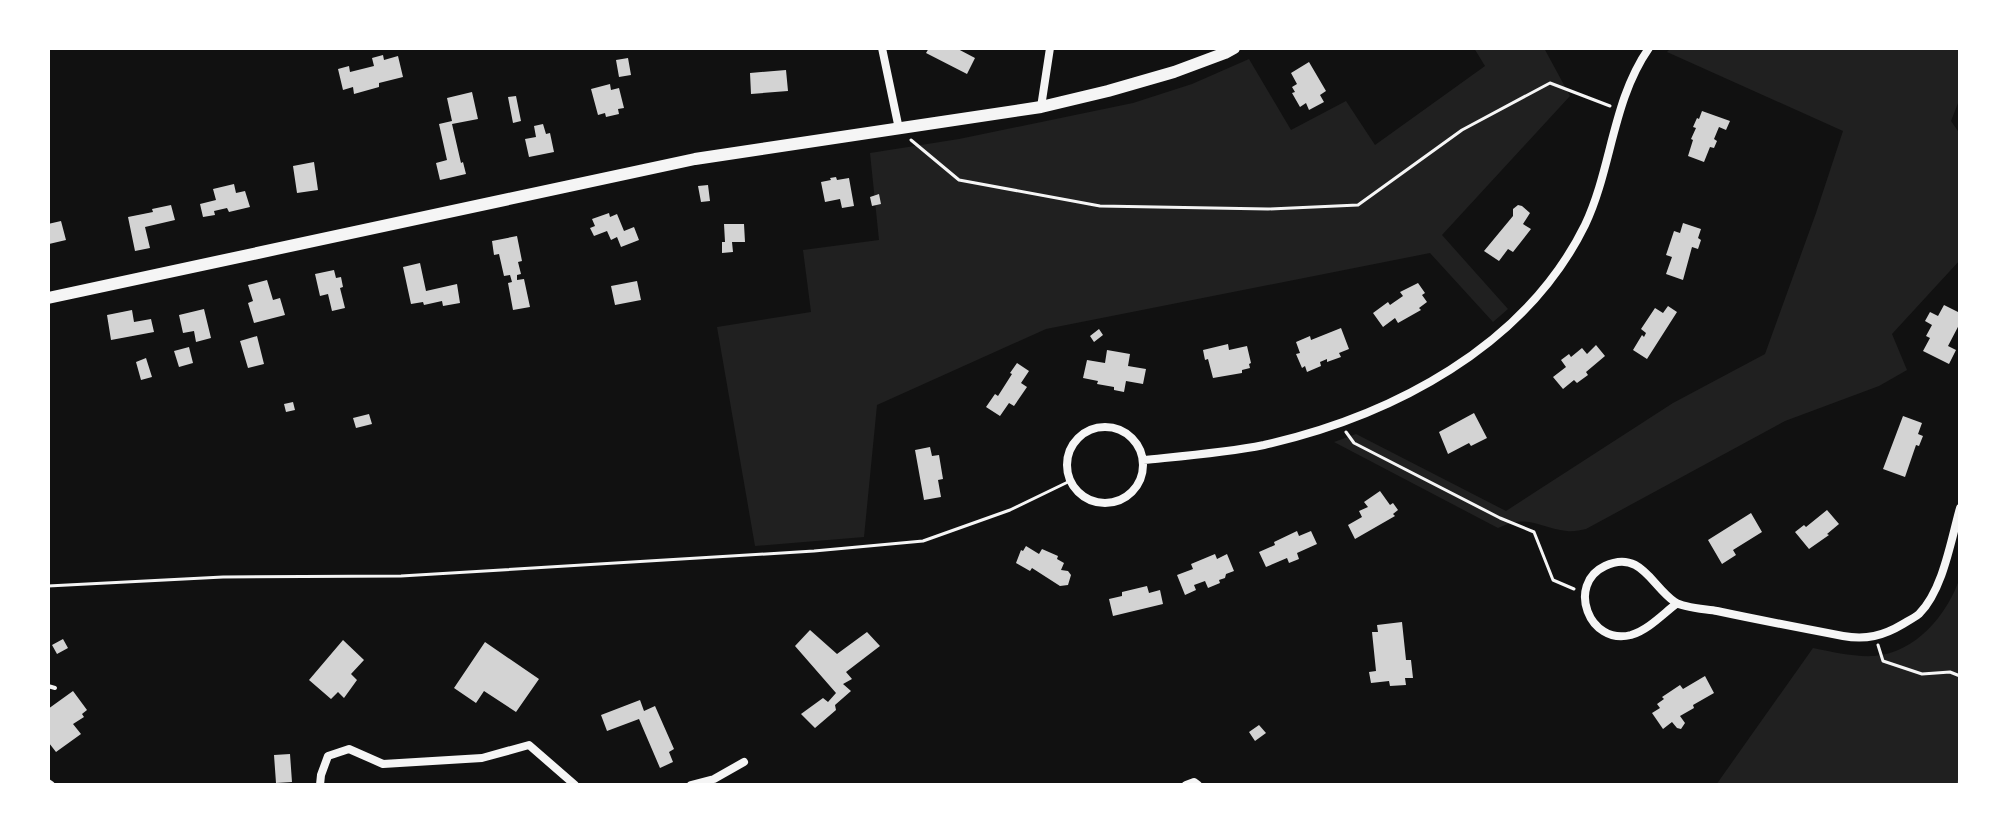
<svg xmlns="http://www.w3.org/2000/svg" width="2008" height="833" font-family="Commissioner,sans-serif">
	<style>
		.green { fill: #202020 }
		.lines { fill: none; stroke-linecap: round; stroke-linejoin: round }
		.stream { stroke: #333; stroke-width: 4 }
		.building { fill: #d3d3d3 }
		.path { stroke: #f5f5f5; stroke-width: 3 }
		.service { stroke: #f5f5f5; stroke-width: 4 }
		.minor { stroke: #f5f5f5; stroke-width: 8 }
		.secondary { stroke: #f5f5f5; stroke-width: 12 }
	</style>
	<rect width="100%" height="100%" fill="#111"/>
	<path class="green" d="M 1474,48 L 1544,48 L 1570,96 L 1442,235 L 1508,309 L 1493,322 L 1430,253 L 1046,329 L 877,405 L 864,537 L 755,546 L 717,327 L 811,312 L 803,250 L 879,240 L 870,153 L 959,139 L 1133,103 L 1192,84 L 1249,59 L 1291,130 L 1346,101 L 1375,145 L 1485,66 Z
		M 1671,48 L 1960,48 L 1960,98 L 1951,121 L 1960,134 L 1960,260 L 1892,334 L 1907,370 L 1879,386 L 1785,421 L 1586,529 C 1580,530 1573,532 1567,531 C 1539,528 1529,513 1498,528 L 1334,442 L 1356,434 L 1506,511 L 1673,403 L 1765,354 L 1816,213 L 1843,131 L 1667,52 Z
		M 1960,577 L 1960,785 L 1716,785 L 1813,648 C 1833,652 1853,657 1874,656 C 1916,653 1948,614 1960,577 Z"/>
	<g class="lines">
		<path class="stream" d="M 1958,785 L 1960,780"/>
	</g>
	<path class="building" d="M 929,48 L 956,48 L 975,58 L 967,74 L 926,53 Z
		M 383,55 L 384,60 L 398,56 L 403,77 L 379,83 L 379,87 L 354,94 L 353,87 L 343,90 L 338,69 L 349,66 L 350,72 L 374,66 L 372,58 Z
		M 628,58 L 631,75 L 619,77 L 616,60 Z
		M 1309,62 L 1326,91 L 1320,95 L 1324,102 L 1309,110 L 1306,103 L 1300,107 L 1292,93 L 1295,92 L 1292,87 L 1297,84 L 1291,73 Z
		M 786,70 L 788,91 L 751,94 L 750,73 Z
		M 610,84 L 611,90 L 619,88 L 624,108 L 618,109 L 619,114 L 606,117 L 605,113 L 598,115 L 591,89 Z
		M 472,92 L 478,119 L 452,124 L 461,163 L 463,162 L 466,174 L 440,180 L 436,163 L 447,160 L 439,124 L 452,121 L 447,98 Z
		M 516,96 L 521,121 L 513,123 L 508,97 Z
		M 1702,111 L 1730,121 L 1726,130 L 1719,127 L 1714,139 L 1717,141 L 1714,148 L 1710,147 L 1704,162 L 1688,156 L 1693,140 L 1691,139 L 1696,128 L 1693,127 L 1697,118 L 1699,119 Z
		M 543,124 L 546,134 L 550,133 L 554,152 L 529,157 L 525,139 L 536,137 L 534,126 Z
		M 314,162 L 318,190 L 297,193 L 293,166 Z
		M 836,177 L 837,180 L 849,178 L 854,206 L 842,208 L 840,199 L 825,202 L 821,182 L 831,180 L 830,178 Z
		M 234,184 L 236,193 L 245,191 L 250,207 L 229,212 L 227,208 L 214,211 L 215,215 L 203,217 L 200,204 L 216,200 L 213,189 Z
		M 708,185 L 710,201 L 701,202 L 698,186 Z
		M 879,194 L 881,204 L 872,206 L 870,197 Z
		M 171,205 L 175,220 L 145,227 L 150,248 L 135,251 L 128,217 L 153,212 L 152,209 Z
		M 1518,205 L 1522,206 L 1530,213 L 1523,224 L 1531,229 L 1513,252 L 1508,249 L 1499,261 L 1484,251 L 1513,216 L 1513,209 Z
		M 609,213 L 610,217 L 617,214 L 624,231 L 634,227 L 639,240 L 621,247 L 617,237 L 611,240 L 607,231 L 594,236 L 590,228 L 595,226 L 592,219 Z
		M 61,221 L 66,240 L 49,244 L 48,224 Z
		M 1683,223 L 1701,229 L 1698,238 L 1701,240 L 1698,249 L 1692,247 L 1683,280 L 1666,274 L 1672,257 L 1666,255 L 1674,231 L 1680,233 Z
		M 724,224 L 744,224 L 745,242 L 732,242 L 733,252 L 722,253 L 722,242 L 725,242 Z
		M 517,236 L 522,261 L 518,262 L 521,274 L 517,275 L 517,280 L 524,279 L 530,307 L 513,310 L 508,283 L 512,282 L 510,275 L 504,276 L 499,254 L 494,255 L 492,241 Z
		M 420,263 L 426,291 L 457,284 L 460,303 L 443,306 L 442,301 L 424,305 L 423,302 L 411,304 L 403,267 Z
		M 334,270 L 336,278 L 341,277 L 343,287 L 340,288 L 345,308 L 332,311 L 328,294 L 320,296 L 315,274 Z
		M 267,280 L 273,300 L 280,298 L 285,315 L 254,323 L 248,303 L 253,301 L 248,285 Z
		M 637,281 L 641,300 L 615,305 L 611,286 Z
		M 1418,283 L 1425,293 L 1422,295 L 1427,302 L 1419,308 L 1421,310 L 1398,323 L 1395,318 L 1383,327 L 1373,313 L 1388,302 L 1390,305 L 1403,296 L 1400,292 Z
		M 1944,305 L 1960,313 L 1958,321 L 1960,323 L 1948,346 L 1956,350 L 1949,364 L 1923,351 L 1930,338 L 1926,336 L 1932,325 L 1925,321 L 1930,312 L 1938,316 Z
		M 1668,306 L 1677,312 L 1647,359 L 1633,350 L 1642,335 L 1644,337 L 1646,333 L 1641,329 L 1655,308 L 1663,313 Z
		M 204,309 L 211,338 L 196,342 L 194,331 L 183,333 L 179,315 Z
		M 132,310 L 134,322 L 151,319 L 154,332 L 111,340 L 107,315 Z
		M 1341,328 L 1349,349 L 1339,353 L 1341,357 L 1327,362 L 1327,359 L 1320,362 L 1321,366 L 1307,372 L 1305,366 L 1302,368 L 1296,354 L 1300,353 L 1296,342 L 1310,336 L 1311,340 Z
		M 1099,329 L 1103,335 L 1094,342 L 1090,336 Z
		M 257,336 L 264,364 L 248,368 L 240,341 Z
		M 1228,344 L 1229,350 L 1247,346 L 1251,363 L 1249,364 L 1250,368 L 1242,370 L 1242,373 L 1213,378 L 1208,359 L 1205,360 L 1203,350 Z
		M 1596,345 L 1605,356 L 1586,372 L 1588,375 L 1577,383 L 1574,380 L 1563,389 L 1553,377 L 1566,367 L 1561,360 L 1569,354 L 1571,357 L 1582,348 L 1587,354 Z
		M 189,347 L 193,363 L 179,367 L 174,351 Z
		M 1107,350 L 1130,354 L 1128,366 L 1146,369 L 1143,384 L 1126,381 L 1124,392 L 1114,390 L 1114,387 L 1097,384 L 1098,381 L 1083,378 L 1087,360 L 1105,363 Z
		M 146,358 L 152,377 L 141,380 L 136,362 Z
		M 1017,363 L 1029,371 L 1021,383 L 1027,387 L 1014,406 L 1009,403 L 1000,416 L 986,407 L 995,394 L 998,396 L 1012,374 L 1010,373 Z
		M 293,402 L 295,410 L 286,412 L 284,404 Z
		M 1474,413 L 1487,438 L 1471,446 L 1469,443 L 1448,454 L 1439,432 Z
		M 369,414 L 372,424 L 356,428 L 353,418 Z
		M 1903,416 L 1922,423 L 1918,434 L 1923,436 L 1919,446 L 1916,445 L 1905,477 L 1883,469 Z
		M 930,447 L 932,456 L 939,455 L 943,479 L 938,480 L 941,497 L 924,500 L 915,450 Z
		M 1380,491 L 1390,505 L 1393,503 L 1398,510 L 1393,514 L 1395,516 L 1355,539 L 1348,525 L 1362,517 L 1359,511 L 1368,507 L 1364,502 Z
		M 1827,510 L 1839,524 L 1827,534 L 1829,535 L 1809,549 L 1795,532 L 1804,525 L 1806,527 Z
		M 1751,513 L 1762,532 L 1733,550 L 1736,555 L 1722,564 L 1708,540 Z
		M 1297,531 L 1299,536 L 1311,531 L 1317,544 L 1297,553 L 1299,559 L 1289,563 L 1287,558 L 1266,567 L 1259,552 L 1275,545 L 1274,542 Z
		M 1026,546 L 1039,554 L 1042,549 L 1058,556 L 1057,559 L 1064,563 L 1061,570 L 1068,571 L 1071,575 L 1068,585 L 1060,586 L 1032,568 L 1030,571 L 1016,563 L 1021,550 L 1023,551 Z
		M 1215,554 L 1217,559 L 1227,554 L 1234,571 L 1226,574 L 1225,578 L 1219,580 L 1220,583 L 1208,588 L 1205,581 L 1194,585 L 1196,590 L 1185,595 L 1177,575 L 1193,569 L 1191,564 Z
		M 1147,586 L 1149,593 L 1160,590 L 1163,604 L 1113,616 L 1109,599 L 1122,596 L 1122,592 Z
		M 1402,622 L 1406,660 L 1411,660 L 1413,678 L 1405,678 L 1406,685 L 1390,686 L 1389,681 L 1371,683 L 1369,672 L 1376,671 L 1372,632 L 1378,632 L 1377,625 Z
		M 810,630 L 837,654 L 867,632 L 880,646 L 846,672 L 852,679 L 843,684 L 851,691 L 835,705 L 836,710 L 815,728 L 801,714 L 823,698 L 828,702 L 836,693 L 795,646 Z
		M 63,639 L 68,648 L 57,654 L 52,645 Z
		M 343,640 L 364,660 L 351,674 L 357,680 L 344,698 L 338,692 L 331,699 L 309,680 Z
		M 485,642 L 539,679 L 516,712 L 484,691 L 476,703 L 454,688 Z
		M 1705,676 L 1714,693 L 1693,705 L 1694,708 L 1680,716 L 1685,723 L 1681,729 L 1677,728 L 1672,722 L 1663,729 L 1652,713 L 1660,708 L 1657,704 L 1664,699 L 1662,697 L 1680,685 L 1683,689 Z
		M 73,691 L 87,710 L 82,714 L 84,717 L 73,724 L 81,734 L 56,752 L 49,743 L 48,744 L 48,709 Z
		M 640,700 L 644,711 L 655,706 L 674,749 L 669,752 L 673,762 L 660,768 L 639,719 L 607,731 L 601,715 Z
		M 1259,725 L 1266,733 L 1255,741 L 1249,732 Z
		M 290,754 L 292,782 L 276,783 L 274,755 Z"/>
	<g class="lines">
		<path class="path" d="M 911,140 L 959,180 L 1100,206 L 1268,209 L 1358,205 L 1462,130 L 1550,83 L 1610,106
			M 1346,432 L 1354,443 L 1500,518 L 1534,532 L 1553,580 L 1574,589
			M 48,586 L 223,577 L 401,576 L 814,551 L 923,541 L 1010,510 L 1070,481
			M 1878,645 L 1883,661 L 1922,674 L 1950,672 L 1960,676"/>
		<path class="service" d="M 48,686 L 55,688"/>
		<path class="minor" d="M 882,48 L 899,129
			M 1041,107 L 1050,48
			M1067 465a38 38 0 1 1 76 0a38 38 0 1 1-76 0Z
			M 1143,460 C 1183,456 1224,453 1264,445 C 1392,416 1525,347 1585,225 C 1612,168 1612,101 1649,48
			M 1676,604 C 1663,614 1648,630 1631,635 C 1589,646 1566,584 1605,566 C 1641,549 1652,587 1675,602 C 1683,608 1706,609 1717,611 C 1759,620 1801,628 1843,636 C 1866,640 1883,636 1903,624 C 1908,621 1914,618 1919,614 C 1943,590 1951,540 1960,508
			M 48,783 L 51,785
			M 320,785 L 321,775 L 328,756 L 349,749 L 383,764 L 482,758 L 529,745 L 575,785
			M 691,785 L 714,779 L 744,762
			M 1186,785 L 1194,782 L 1198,785"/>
		<path class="secondary" d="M 48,298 L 695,159 L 1041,107 L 1108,91 L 1174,72 L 1225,53 L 1234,48"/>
	</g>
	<rect width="2008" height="833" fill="none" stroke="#ffffff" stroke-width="100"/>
</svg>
